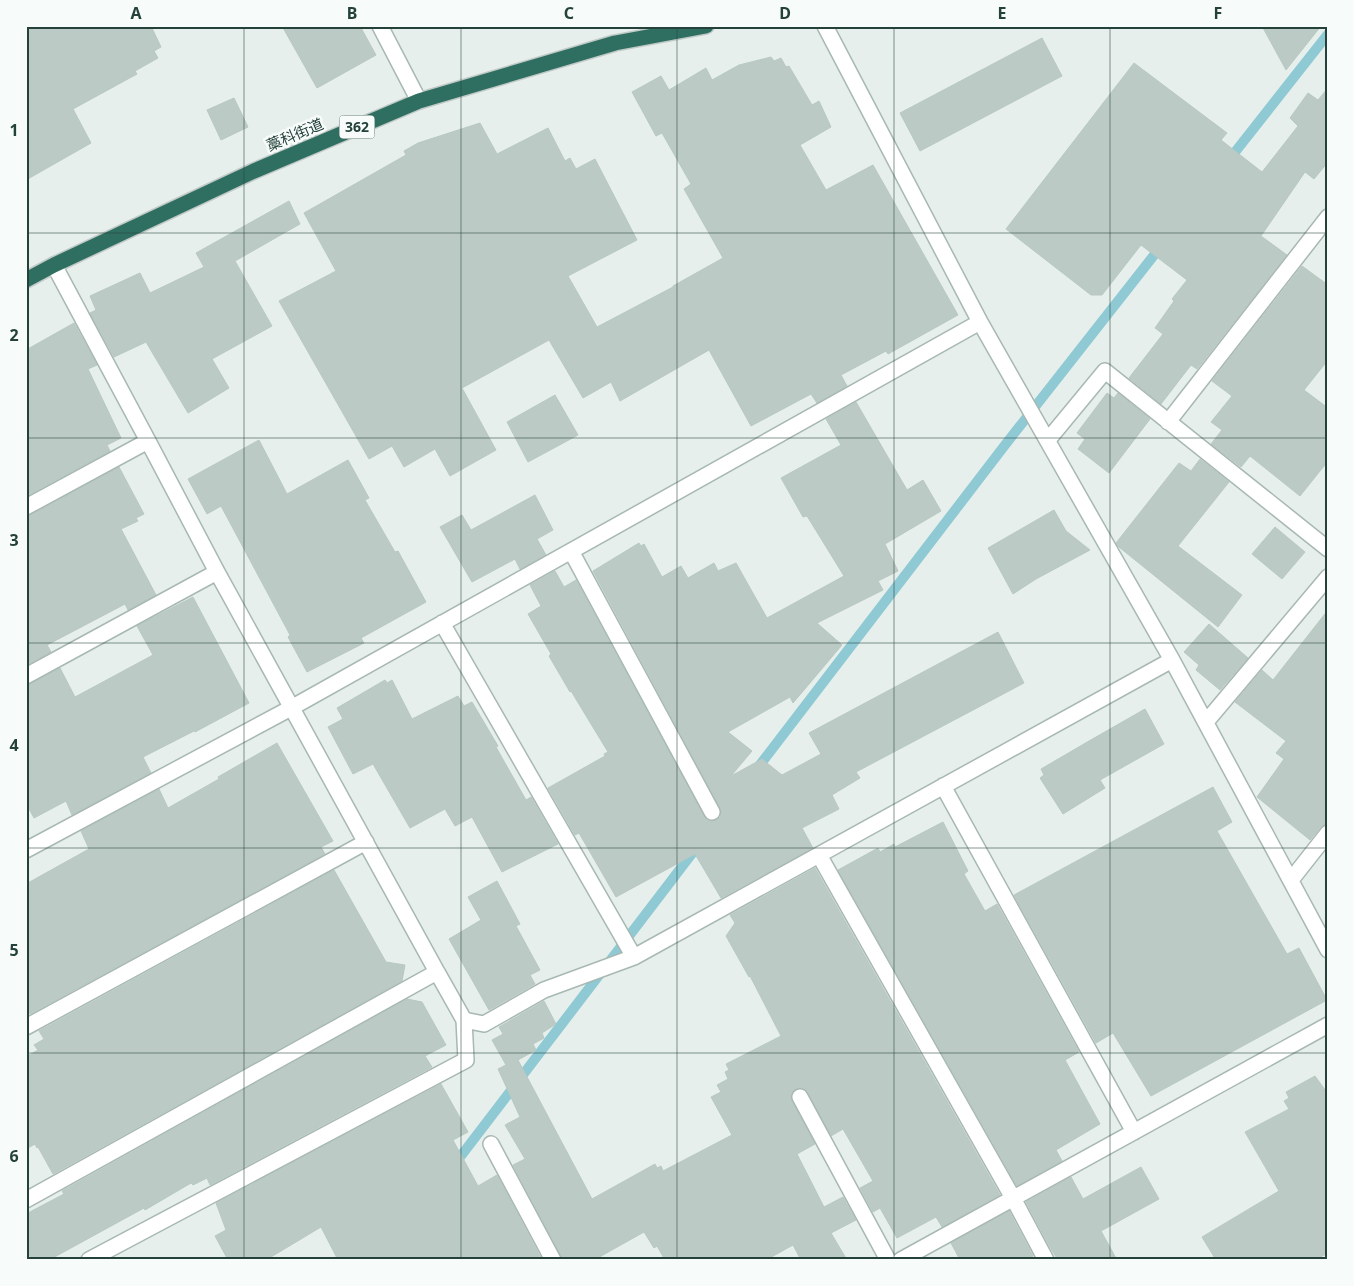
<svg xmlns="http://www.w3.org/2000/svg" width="1354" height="1286" font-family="'Noto Sans','Noto Sans JP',sans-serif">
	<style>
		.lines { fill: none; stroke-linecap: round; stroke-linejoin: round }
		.stream { stroke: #8ec9d4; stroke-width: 10 }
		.building { fill: #bbcac4; stroke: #b8c9c2 }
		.street-casing { stroke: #a8b8b2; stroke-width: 18 }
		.highway-casing { stroke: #c2cac8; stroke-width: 18 }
		.street { stroke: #fff; stroke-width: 15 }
		.highway { stroke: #2f6f62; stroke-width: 15 }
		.grid { fill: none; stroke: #24423a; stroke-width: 1; stroke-opacity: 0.55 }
		.labels { text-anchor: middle; stroke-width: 5; stroke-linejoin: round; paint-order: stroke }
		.shield { fill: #f7fbf9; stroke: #637a73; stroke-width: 1 }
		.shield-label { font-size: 14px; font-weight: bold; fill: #24423a }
		.street-label { font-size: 15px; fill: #24423a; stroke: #f7fbf9 }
		.neatline { fill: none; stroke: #24423a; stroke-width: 2 }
		.grid-label { font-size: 16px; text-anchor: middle; font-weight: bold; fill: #24423a }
	</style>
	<rect width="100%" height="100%" fill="#e6efeb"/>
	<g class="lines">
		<path class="stream" d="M 1228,161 L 1328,34
			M 756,770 L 1005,445 L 1162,245
			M 454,1165 L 697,847"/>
	</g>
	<path class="building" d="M 26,26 L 151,26 L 161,47 L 154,51 L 158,58 L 135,71 L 137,74 L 73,109 L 91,143 L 26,180 Z
		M 282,26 L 360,26 L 376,55 L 317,88 Z
		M 1262,26 L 1321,26 L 1286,70 Z
		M 1042,38 L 1062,76 L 920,151 L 900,113 Z
		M 771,57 L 774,61 L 781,58 L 786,67 L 789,66 L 812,105 L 819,101 L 831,127 L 800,145 L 826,190 L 873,165 L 958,315 L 888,354 L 886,351 L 841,375 L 847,386 L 817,403 L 811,394 L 751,426 L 709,350 L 620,401 L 611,382 L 583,398 L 549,340 L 462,388 L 496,450 L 450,476 L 435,449 L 404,467 L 392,446 L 369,459 L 279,301 L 336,271 L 304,213 L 406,155 L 404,151 L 418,143 L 480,123 L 497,154 L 548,128 L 565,161 L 570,158 L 576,169 L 595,159 L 637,240 L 568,276 L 597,327 L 673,287 L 673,286 L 723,258 L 684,189 L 691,184 L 662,133 L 656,136 L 632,92 L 661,76 L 669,90 L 706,68 L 712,80 L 739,65 Z
		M 1134,63 L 1227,133 L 1221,140 L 1262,172 L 1298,126 L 1290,118 L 1308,93 L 1318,100 L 1328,88 L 1328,162 L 1314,179 L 1305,172 L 1261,236 L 1287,255 L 1197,369 L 1191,365 L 1161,404 L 1129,378 L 1163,334 L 1155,328 L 1174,301 L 1172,299 L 1187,280 L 1141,245 L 1102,295 L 1091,295 L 1006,229 Z
		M 234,98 L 248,127 L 221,140 L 207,110 Z
		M 289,201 L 300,224 L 235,261 L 272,326 L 212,359 L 229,388 L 188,413 L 146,342 L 114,357 L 90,313 L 96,310 L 90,296 L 140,273 L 150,293 L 204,267 L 196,253 Z
		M 1302,266 L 1328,285 L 1328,360 L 1304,390 L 1328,408 L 1328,461 L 1300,496 L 1250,456 L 1241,467 L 1211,444 L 1222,430 L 1211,422 L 1232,396 L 1212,381 Z
		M 74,323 L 97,365 L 88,369 L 121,438 L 107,445 L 110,451 L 26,496 L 26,350 Z
		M 1107,393 L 1114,398 L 1118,393 L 1150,419 L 1109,473 L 1078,449 L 1085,439 L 1077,433 Z
		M 555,395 L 578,435 L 528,462 L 507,422 Z
		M 856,402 L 907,490 L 923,480 L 941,511 L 885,544 L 898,571 L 878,581 L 883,590 L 817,623 L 842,645 L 793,703 L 790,697 L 728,732 L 752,751 L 731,776 L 762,759 L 782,775 L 821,754 L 809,733 L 998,632 L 1024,683 L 856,772 L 860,778 L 832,795 L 839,809 L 802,828 L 813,848 L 721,898 L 695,854 L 616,897 L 579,833 L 575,835 L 548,788 L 605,756 L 604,754 L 608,752 L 571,691 L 570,692 L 549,656 L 551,654 L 528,614 L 541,606 L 530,585 L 555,571 L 564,587 L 576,580 L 704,816 L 707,820 L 711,821 L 717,820 L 720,817 L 721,813 L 720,808 L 593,571 L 639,543 L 641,546 L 644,544 L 662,577 L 681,566 L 688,578 L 714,563 L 718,571 L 736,563 L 767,618 L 844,576 L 807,516 L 803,517 L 781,478 L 841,445 L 826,419 Z
		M 259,440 L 287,494 L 348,460 L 369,498 L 365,500 L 395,552 L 398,551 L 426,602 L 361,638 L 364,643 L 307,672 L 288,637 L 290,635 L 221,506 L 207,514 L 188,479 Z
		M 1200,459 L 1229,482 L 1178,546 L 1242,595 L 1218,627 L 1119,547 L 1116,543 L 1179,463 L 1191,471 Z
		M 119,467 L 144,514 L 136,518 L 138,521 L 121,529 L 156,595 L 128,610 L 125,604 L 47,645 L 51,652 L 26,665 L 26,516 L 30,515 Z
		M 535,495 L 553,530 L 537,539 L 546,555 L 520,569 L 515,559 L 472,582 L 440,527 L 462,515 L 471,530 Z
		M 1054,510 L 1066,531 L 1090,550 L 1036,579 L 1013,594 L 988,548 Z
		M 1275,527 L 1305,552 L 1282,579 L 1252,554 Z
		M 193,597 L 249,703 L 195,732 L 194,731 L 143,757 L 151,773 L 72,815 L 66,801 L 34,818 L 26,803 L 26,685 L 30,684 L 60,668 L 75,697 L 153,655 L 137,626 Z
		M 1328,610 L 1328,824 L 1321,827 L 1310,840 L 1257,797 L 1284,759 L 1276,753 L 1286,741 L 1235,702 L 1262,670 L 1273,680 Z
		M 1209,624 L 1248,658 L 1220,690 L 1196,670 L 1199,665 L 1184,652 Z
		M 385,680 L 387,683 L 392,680 L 412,719 L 458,696 L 464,706 L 472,702 L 498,746 L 496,747 L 526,800 L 531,797 L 558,844 L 502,872 L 472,817 L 455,826 L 445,809 L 410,828 L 373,764 L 353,774 L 328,727 L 343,719 L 337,708 Z
		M 1145,709 L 1164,744 L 1100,780 L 1105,788 L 1063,814 L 1040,778 L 1044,775 L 1041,769 L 1089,741 Z
		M 277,743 L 333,841 L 321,847 L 325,854 L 30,1014 L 26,1008 L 26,884 L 89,849 L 81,831 L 159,789 L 168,808 L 219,779 L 218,777 Z
		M 1213,787 L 1232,822 L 1217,831 L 1287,954 L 1299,948 L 1327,1000 L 1151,1096 L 1113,1033 L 1096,1043 L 1014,895 Z
		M 943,822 L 968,871 L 964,874 L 985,911 L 997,904 L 1079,1052 L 1065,1060 L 1100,1124 L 1056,1150 L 1062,1161 L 1017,1186 L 838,870 L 878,848 L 880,852 L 894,844 L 895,847 Z
		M 815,868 L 1000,1195 L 942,1227 L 936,1217 L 897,1238 L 880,1208 L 873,1212 L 860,1188 L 873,1181 L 843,1129 L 831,1136 L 808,1093 L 804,1089 L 800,1088 L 795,1089 L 792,1093 L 791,1097 L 792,1101 L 815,1144 L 797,1154 L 824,1207 L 843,1197 L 856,1220 L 831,1233 L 847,1260 L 801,1260 L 793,1245 L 766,1260 L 665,1260 L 657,1246 L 654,1248 L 644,1232 L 594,1260 L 562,1260 L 561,1256 L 513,1165 L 525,1159 L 505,1125 L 520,1117 L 498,1069 L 506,1065 L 492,1040 L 503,1034 L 499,1027 L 544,1001 L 556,1024 L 542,1033 L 544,1038 L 533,1044 L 536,1050 L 518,1060 L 592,1199 L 655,1164 L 657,1168 L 661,1166 L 663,1171 L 732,1135 L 711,1097 L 721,1092 L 717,1085 L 728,1079 L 725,1072 L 729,1070 L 726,1064 L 781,1036 L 750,976 L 749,977 L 726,936 L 735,923 L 730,915 Z
		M 334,870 L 386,962 L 405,965 L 402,981 L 53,1174 L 38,1147 L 37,1148 L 35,1144 L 26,1149 L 26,1057 L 38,1050 L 34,1045 L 44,1039 L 39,1031 Z
		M 497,881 L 520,924 L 516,926 L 540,970 L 530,975 L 535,984 L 489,1010 L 449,939 L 481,920 L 468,897 Z
		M 407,999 L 422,1002 L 446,1045 L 425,1056 L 432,1067 L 210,1185 L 207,1178 L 193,1185 L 191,1183 L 145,1210 L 144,1208 L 49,1260 L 32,1260 L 26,1249 L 26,1214 L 64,1194 L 62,1191 Z
		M 1315,1076 L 1328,1094 L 1328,1253 L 1315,1260 L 1216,1260 L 1202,1237 L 1279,1191 L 1245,1132 L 1289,1109 L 1284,1101 L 1289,1098 L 1286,1092 Z
		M 441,1084 L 468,1132 L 453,1140 L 478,1186 L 497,1175 L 542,1260 L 338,1260 L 321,1227 L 266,1260 L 228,1260 L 215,1236 L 226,1230 L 216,1203 Z
		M 1141,1167 L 1159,1199 L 1101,1231 L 1117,1260 L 1058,1260 L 1050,1247 L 1026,1202 L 1071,1177 L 1083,1199 Z
		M 1009,1211 L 1033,1256 L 1027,1260 L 960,1260 L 951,1243 Z"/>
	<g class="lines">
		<defs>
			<path id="street" d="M 380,26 L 419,101
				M 825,26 L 980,322 L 1172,660 L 1328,950
				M 54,265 L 148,441
				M 1168,422 L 1328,217
				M 1048,440 L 1105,371 L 1328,549
				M 26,507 L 148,441 L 217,572 L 437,972 L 26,1200
				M 571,551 L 712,812
				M 442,623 L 634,957
				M 26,676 L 217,572
				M 1206,722 L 1328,577
				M 943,786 L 1134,1132
				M 26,850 L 291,708 L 980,322
				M 819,855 L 1013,1198 L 1046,1260
				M 1291,880 L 1328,833
				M 437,972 L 464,1020 L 484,1024 L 544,990 L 634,957 L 1172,660
				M 26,1027 L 366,842
				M 800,1097 L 888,1260
				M 491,1144 L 553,1260
				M 89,1260 L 466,1060 L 464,1020
				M 901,1260 L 1328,1025"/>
			<path id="highway" d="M 26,280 L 54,265 L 254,171 L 419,101 L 615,43 L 706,26"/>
		</defs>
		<use href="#street" class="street-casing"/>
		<use href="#highway" class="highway-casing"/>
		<use href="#street" class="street"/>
		<use href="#highway" class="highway"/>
	</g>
	<path class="grid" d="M 244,26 L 244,1260M 461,26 L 461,1260M 677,26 L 677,1260M 894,26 L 894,1260M 1110,26 L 1110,1260M 26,233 L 1328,233M 26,438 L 1328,438M 26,643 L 1328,643M 26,848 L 1328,848M 26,1053 L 1328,1053"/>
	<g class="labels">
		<rect class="shield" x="339.5" y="115.5" width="35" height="23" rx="4"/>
		<g class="shield-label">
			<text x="357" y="132">362</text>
		</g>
		<g class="street-label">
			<text transform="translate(295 135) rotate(-23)" y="5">藁科街道</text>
		</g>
	</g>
	<rect width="1354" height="1286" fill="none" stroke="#f7fbf9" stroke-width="55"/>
	<rect x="28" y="28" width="1298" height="1230" class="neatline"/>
	<g class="grid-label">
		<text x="136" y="19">A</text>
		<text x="352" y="19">B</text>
		<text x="569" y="19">C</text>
		<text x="785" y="19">D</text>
		<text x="1002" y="19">E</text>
		<text x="1218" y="19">F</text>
		<text x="14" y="136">1</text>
		<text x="14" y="341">2</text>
		<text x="14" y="546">3</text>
		<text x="14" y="751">4</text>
		<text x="14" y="956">5</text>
		<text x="14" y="1162">6</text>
	</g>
</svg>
